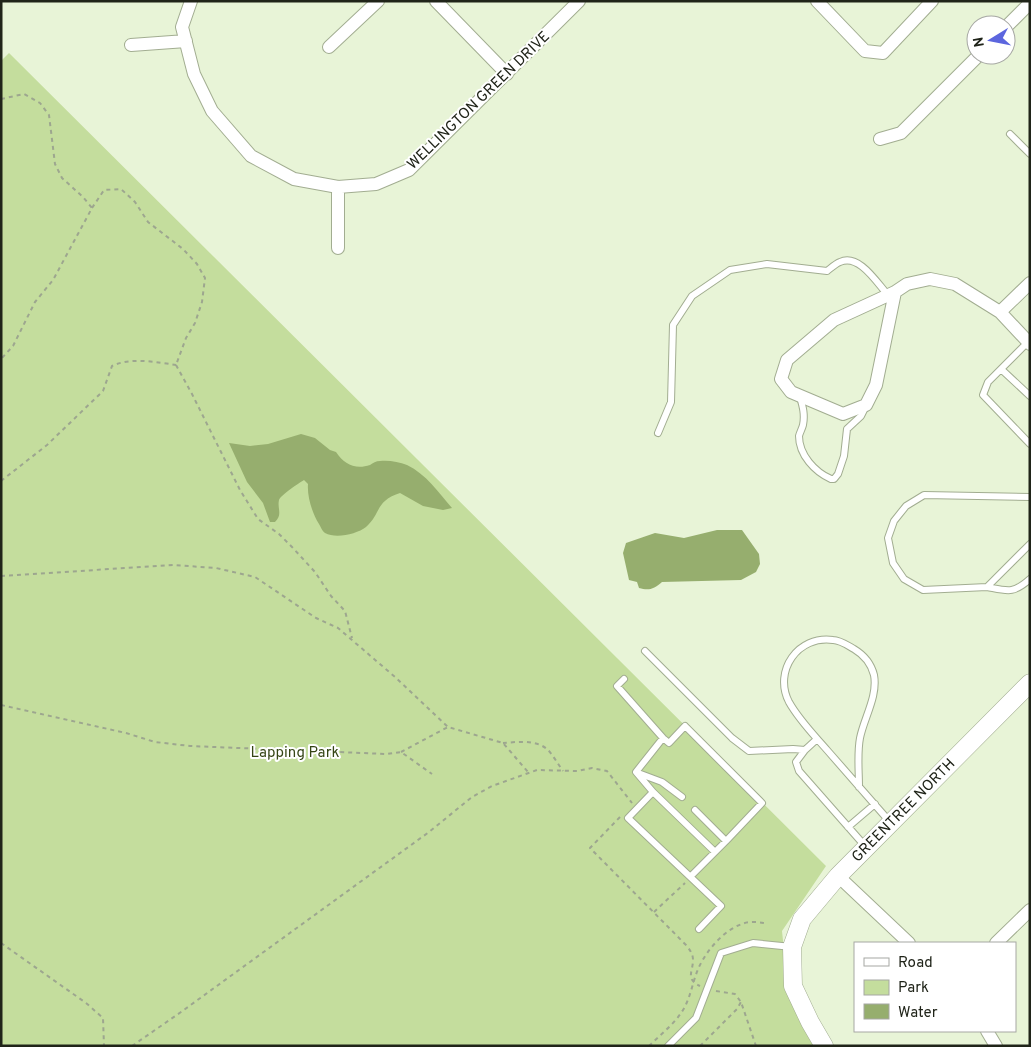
<svg xmlns="http://www.w3.org/2000/svg" width="1031" height="1047" font-family="Overpass,sans-serif">
	<style>
		.green { fill: #c4dd9d }
		.water { fill: #96ae6e }
		.lines { fill: none; stroke-linecap: round; stroke-linejoin: round }
		.lane-casing { stroke: #a2ad91; stroke-width: 8 }
		.street-casing { stroke: #a2ad91; stroke-width: 14 }
		.secondary-casing { stroke: #a2ad91; stroke-width: 19 }
		.path { stroke: #9da68f; stroke-width: 2; stroke-dasharray: 4 4; stroke-linecap: butt }
		.lane { stroke: #fff; stroke-width: 6 }
		.street { stroke: #fff; stroke-width: 12 }
		.secondary { stroke: #fff; stroke-width: 18 }
		.labels { text-anchor: middle; stroke-width: 4; stroke-linejoin: round; paint-order: stroke }
		.street-label { font-size: 15px; fill: #202419; stroke: #fff }
		.park-label { font-size: 15px; fill: #354515; stroke: #fff }
	</style>
	<rect width="100%" height="100%" fill="#e8f4d7"/>
	<path class="green" d="M 9,53 L 826,866 L 782,931 L 787,979 L 820,1046 L 1,1046 L 1,61 Z"/>
	<path class="water" d="M 301,434 L 315,438 L 330,450 L 336,452 C 344,464 355,470 370,465 C 373,463 376,461 380,461 C 389,460 399,462 407,465 C 426,474 439,493 452,508 L 443,510 L 423,506 L 400,493 C 375,501 381,514 366,527 C 357,534 336,539 325,533 C 322,531 321,527 319,524 C 312,513 307,496 308,484 L 304,480 C 299,483 281,495 279,500 C 277,509 283,514 275,522 L 270,522 L 263,503 L 247,482 L 229,443 L 250,446 L 268,444 Z
		M 717,530 L 742,530 L 759,554 L 760,564 L 756,572 L 741,580 L 662,582 C 654,589 649,591 639,588 L 637,582 L 629,580 L 623,553 L 626,543 L 655,533 L 684,538 Z"/>
	<g class="lines">
		<defs>
			<path id="lane" d="M 1010,134 L 1030,154
				M 1028,342 L 988,382 L 983,395 L 1030,444
				M 1001,369 L 1030,396
				M 800,397 C 803,407 805,415 803,425 C 802,429 800,432 799,436 C 799,455 815,472 831,479 L 834,479 L 838,474 L 844,456 L 847,429 L 861,416 L 866,406
				M 658,433 L 671,402 L 673,325 L 692,296 L 730,270 L 767,264 L 827,271 C 831,268 835,264 840,262 C 859,253 877,283 888,295
				M 1030,497 L 924,495 L 906,506 L 894,521 L 888,538 L 893,563 L 904,579 L 923,590 L 987,587 L 1030,544
				M 987,587 C 1008,591 1013,594 1030,579
				M 645,651 L 732,738 L 749,751 L 793,749 L 805,750
				M 624,679 L 617,686 L 663,738 L 669,743 L 685,726 L 762,803 L 726,841
				M 817,739 L 805,750 L 796,762 L 799,771 L 865,846
				M 638,773 L 662,782 L 682,797
				M 859,787 C 859,771 857,754 860,738 C 864,718 878,696 874,675 C 871,663 864,655 854,649 C 847,645 840,640 833,640 C 798,635 773,671 789,702 C 799,720 814,735 827,750 C 848,774 869,798 890,822
				M 653,792 L 636,772 L 663,738
				M 695,810 L 726,841 L 715,852
				M 848,827 L 875,804
				M 691,876 L 715,852 L 653,792 L 628,818 L 721,906 L 699,929
				M 668,1046 L 696,1018 L 721,953 L 753,943 L 792,947"/>
			<path id="street" d="M 191,1 L 182,27 L 194,74 L 212,111 L 251,156 L 294,179 L 338,187 L 376,184 L 409,170 L 579,1
				M 436,1 L 507,74
				M 817,1 L 865,51 L 883,53 L 932,1
				M 1006,27 L 1030,3
				M 131,45 L 186,41
				M 329,47 L 378,1
				M 880,139 L 901,133 L 979,55
				M 338,248 L 338,187
				M 895,292 L 876,385 L 866,405 L 843,414 L 791,392 L 781,379 L 787,360 L 834,320 Z
				M 895,292 L 907,284 L 930,279 L 955,284 L 1000,312 L 1030,344
				M 1000,312 L 1030,283
				M 838,876 L 909,943
				M 996,943 L 1030,910
				M 987,1031 L 996,1046"/>
			<path id="secondary" d="M 824,1046 L 810,1022 L 793,986 L 792,947 L 802,919 L 838,876 L 1030,683"/>
		</defs>
		<use href="#lane" class="lane-casing"/>
		<use href="#street" class="street-casing"/>
		<use href="#secondary" class="secondary-casing"/>
		<path class="path" d="M 1,99 L 24,94 L 40,103 L 49,115 L 55,164 L 62,178 L 83,197 L 92,208 L 53,280 L 35,302 L 13,346 L 1,359
			M 92,208 L 104,190 L 121,189 L 135,202 L 148,222 L 183,249 L 197,264 L 205,278 L 202,302 L 195,323 L 186,338 L 176,365
			M 176,365 L 192,394 L 240,490 L 258,519 L 279,534 L 292,547 L 315,572 L 331,596 L 345,611 L 352,638
			M 1,481 L 47,445 L 103,391 L 112,366 C 131,357 156,362 176,365
			M 1,576 L 173,565 L 216,568 L 255,577 L 316,618 L 338,628 L 395,677 L 448,727
			M 1,705 L 126,733 L 155,742 L 190,746 L 387,754 L 401,752 L 432,774
			M 503,743 C 517,742 538,739 549,751 C 554,757 558,764 563,771
			M 401,752 L 448,727 L 503,743 L 528,772
			M 620,817 L 590,848 L 686,945 C 690,950 693,954 693,960 C 693,972 685,979 700,986
			M 654,912 L 685,883
			M 1,943 L 86,1003 L 103,1018 L 104,1046
			M 716,991 L 735,994 L 741,1002 L 756,1046
			M 132,1046 L 181,1012 L 429,832 L 472,797 L 492,786 L 537,770 L 577,771 L 592,768 L 607,771 L 632,803
			M 649,1046 C 660,1035 673,1025 681,1013 C 691,999 692,982 699,967 C 707,950 724,930 742,924 C 749,921 757,922 764,923
			M 700,1046 L 737,1009 L 741,1002"/>
		<use href="#lane" class="lane"/>
		<use href="#street" class="street"/>
		<use href="#secondary" class="secondary"/>
	</g>
	<g class="labels">
		<g class="street-label">
			<text transform="translate(478 100) rotate(-44)" y="5">WELLINGTON GREEN DRIVE</text>
			<text transform="translate(903 810) rotate(-45)" y="5">GREENTREE NORTH</text>
		</g>
		<g class="park-label">
			<text x="295" y="757">Lapping Park</text>
		</g>
	</g>
	<rect width="1031" height="1047" fill="none" stroke="#202419" stroke-width="5"/>
	<rect x="854" y="942" width="162" height="90" fill="#ffffff" stroke="#a6a7a3"/>
	<rect x="864" y="958" width="25" height="8" fill="#ffffff" stroke="#a6a7a3"/>
	<text x="898" y="967" font-size="15" fill="#202419">Road</text>
	<rect x="864" y="980" width="25" height="15" fill="#c4dd9d" stroke="#a6a7a3"/>
	<text x="898" y="992" font-size="15" fill="#202419">Park</text>
	<rect x="864" y="1004" width="25" height="15" fill="#96ae6e" stroke="#a6a7a3"/>
	<text x="898" y="1017" font-size="15" fill="#202419">Water</text>
	<g transform="translate(991 40) rotate(260)"><circle r="24" fill="#ffffff" stroke="#a6a7a3"/>
	<path d="M0-4L9 19L0 12L-9 19Z" fill="#5c66de"/>
	<text y="-8" font-size="14" font-weight="bold" text-anchor="middle" fill="#202419">N</text>
	</g>
</svg>
